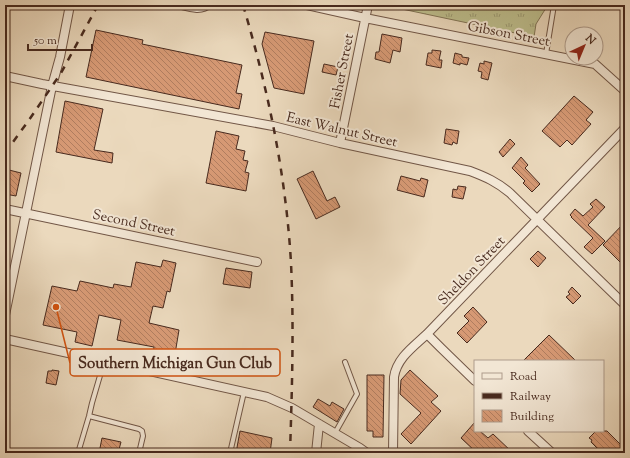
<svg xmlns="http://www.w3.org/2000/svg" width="630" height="458" font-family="'Sorts Mill Goudy',serif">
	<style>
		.grass { fill: url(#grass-tufts); stroke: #827456 }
		.building { fill: url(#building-back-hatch); stroke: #482a1e }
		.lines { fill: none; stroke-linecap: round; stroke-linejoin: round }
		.service-casing { stroke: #715646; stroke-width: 6 }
		.minor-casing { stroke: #715646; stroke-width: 10 }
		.service { stroke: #f2e6d4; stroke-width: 4 }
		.minor { stroke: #f2e6d4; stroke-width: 8 }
		.rail { stroke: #482a1e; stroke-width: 2.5; stroke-dasharray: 7 7; stroke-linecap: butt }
		.labels { text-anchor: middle; stroke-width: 4; stroke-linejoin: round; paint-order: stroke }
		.street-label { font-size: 14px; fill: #482a1e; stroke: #f2e6d4 }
		.leader { fill: none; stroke: #d0520f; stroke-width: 1.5 }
		.callout-dot { fill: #d0520f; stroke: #f2e6d4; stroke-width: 1.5 }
		.callout { fill: #f2e6d4; stroke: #d0520f; stroke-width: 1.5 }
		.callout-label { font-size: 15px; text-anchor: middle; font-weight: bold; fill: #482a1e }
	</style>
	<defs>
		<pattern id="grass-tufts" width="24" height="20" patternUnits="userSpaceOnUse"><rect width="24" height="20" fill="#bdbe8d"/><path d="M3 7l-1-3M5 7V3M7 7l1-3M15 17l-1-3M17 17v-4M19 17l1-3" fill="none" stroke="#9c9b73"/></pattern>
		<pattern id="building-back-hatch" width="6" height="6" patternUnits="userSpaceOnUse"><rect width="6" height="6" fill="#d69974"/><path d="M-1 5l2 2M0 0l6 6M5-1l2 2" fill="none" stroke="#b07d5f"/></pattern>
	</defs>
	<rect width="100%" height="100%" fill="#ebd9bd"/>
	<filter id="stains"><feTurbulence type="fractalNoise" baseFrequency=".005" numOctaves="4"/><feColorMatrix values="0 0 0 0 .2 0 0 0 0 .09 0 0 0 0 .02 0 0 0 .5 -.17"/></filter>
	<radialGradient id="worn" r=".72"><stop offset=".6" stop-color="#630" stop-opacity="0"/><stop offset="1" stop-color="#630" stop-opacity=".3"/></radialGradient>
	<path class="grass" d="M 383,5 L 547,5 L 546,8 L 536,24 L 534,37 Z"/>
	<path class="building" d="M 96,30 L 143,40 L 142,44 L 242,65 L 236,93 L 242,94 L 239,109 L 86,77 Z
		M 265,32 L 314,41 L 304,94 L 274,88 L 262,44 Z
		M 382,34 L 402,38 L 400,52 L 393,50 L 390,63 L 375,59 L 376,52 L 379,52 Z
		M 432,50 L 441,51 L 439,60 L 442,60 L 441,68 L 426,65 L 428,53 L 432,53 Z
		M 455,53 L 462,55 L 462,57 L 469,58 L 467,65 L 460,63 L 460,65 L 453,63 Z
		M 484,61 L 492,63 L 488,80 L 481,78 L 482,72 L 478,71 L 480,63 L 484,64 Z
		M 324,64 L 338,67 L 336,75 L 322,72 Z
		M 574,96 L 593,112 L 586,120 L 591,124 L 572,145 L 567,140 L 560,147 L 542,131 Z
		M 65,101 L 103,109 L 94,150 L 113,153 L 112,163 L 56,152 Z
		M 446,129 L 459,131 L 457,144 L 453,142 L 452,145 L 444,143 Z
		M 216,131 L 239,136 L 236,149 L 245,151 L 243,160 L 248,161 L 245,172 L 249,173 L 246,191 L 206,183 Z
		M 510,139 L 515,144 L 503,157 L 499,152 Z
		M 521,157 L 528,165 L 525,168 L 540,184 L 532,192 L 523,183 L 525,181 L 512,168 Z
		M 5,169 L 21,173 L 16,196 L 5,194 Z
		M 313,171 L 327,201 L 335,197 L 340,207 L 316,219 L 297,179 Z
		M 401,176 L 420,181 L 421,178 L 428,180 L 424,197 L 397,190 Z
		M 458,186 L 466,187 L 463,199 L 452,197 L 453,189 L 457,190 Z
		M 596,199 L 605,207 L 588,225 L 605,241 L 592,254 L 584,247 L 593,238 L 571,217 L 572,217 L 570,215 L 575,209 L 583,216 L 593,207 L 590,204 Z
		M 625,222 L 625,267 L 603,245 Z
		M 538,251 L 546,258 L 538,267 L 530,259 Z
		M 163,260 L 176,263 L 170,292 L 167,291 L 163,308 L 153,306 L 149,323 L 179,330 L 174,360 L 153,355 L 154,347 L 117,340 L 121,320 L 99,315 L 92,346 L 75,342 L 77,332 L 43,325 L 52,286 L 77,291 L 80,281 L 113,288 L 114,284 L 131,287 L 136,262 L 161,267 Z
		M 226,268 L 252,272 L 250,288 L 223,284 Z
		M 572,287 L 581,296 L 573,304 L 566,297 L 570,294 L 568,292 Z
		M 473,307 L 487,322 L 467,343 L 457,333 L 469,321 L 464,316 Z
		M 549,335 L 576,361 L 523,361 Z
		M 52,370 L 59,371 L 56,385 L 46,383 L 48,371 L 52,371 Z
		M 410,370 L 438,396 L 431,402 L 441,411 L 411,444 L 401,434 L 421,413 L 400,394 L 401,380 Z
		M 367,375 L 384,375 L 383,437 L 373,437 L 373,431 L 367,431 Z
		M 318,399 L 330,406 L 332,402 L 344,409 L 337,422 L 313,407 Z
		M 475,422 L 475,431 L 480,431 L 488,438 L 493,434 L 513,453 L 477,453 L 461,438 Z
		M 240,431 L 272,438 L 270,453 L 236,453 Z
		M 596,431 L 607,431 L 625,449 L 621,453 L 601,453 L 596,449 L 597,448 L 591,442 L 592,440 L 589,438 Z
		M 102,438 L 121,442 L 118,453 L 99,453 Z"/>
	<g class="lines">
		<defs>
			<path id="service" d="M 173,5 C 184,7 201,15 210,5
				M 546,54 L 554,5
				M 89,416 L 139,429 L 142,431 L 143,436 L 139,453
				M 335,433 L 357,394 L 345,362
				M 78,453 L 89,416 L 92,403 L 104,362
				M 230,453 L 244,392"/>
			<path id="minor" d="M 307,5 L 365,18 L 595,64 L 625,91
				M 5,76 L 42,84 L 273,126 L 340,143 L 470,171 C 486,177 497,182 510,193 L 625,305
				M 340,143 L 368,5
				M 5,209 L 257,262
				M 5,315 L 52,86 L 60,57 L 70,5
				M 427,334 L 441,348 L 475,381
				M 5,339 L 267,397 L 292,408 L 360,448 L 367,453
				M 528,431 L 552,453
				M 316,453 L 319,424
				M 393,453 L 394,377 C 397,358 413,347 427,334 L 625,128"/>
		</defs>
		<use href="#service" class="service-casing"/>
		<use href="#minor" class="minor-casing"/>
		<use href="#service" class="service"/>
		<use href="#minor" class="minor"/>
		<path class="rail" d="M 243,5 C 268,89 286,175 291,263 C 294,326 292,390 290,453
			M 5,153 L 29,120 L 61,73 L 98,5"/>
	</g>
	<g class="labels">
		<g class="street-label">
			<text transform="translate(509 33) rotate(11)" y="5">Gibson Street</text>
			<text transform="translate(341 71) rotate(-79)" y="5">Fisher Street</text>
			<text transform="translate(342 129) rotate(13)" y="5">East Walnut Street</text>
			<text transform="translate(134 222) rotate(12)" y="5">Second Street</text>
			<text transform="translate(471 270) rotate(-46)" y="5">Sheldon Street</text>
		</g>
	</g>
	<path class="leader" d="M56 307L70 363"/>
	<circle class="callout-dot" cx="56" cy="307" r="4"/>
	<rect class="callout" x="70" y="349" width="210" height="27" rx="4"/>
	<g class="callout-label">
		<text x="175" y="368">Southern Michigan Gun Club</text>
	</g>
	<rect width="630" height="458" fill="none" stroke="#ebd9bd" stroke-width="20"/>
	<rect x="6" y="6" width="618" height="446" fill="none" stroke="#482a1e" stroke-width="2"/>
	<rect x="10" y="10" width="610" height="438" fill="none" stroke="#482a1e"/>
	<rect x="474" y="360" width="130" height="72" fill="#f2e6d4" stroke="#ae9b8b"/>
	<rect x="482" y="373" width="20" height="6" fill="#f2e6d4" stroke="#ae9b8b"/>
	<text x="510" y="380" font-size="12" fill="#482a1e">Road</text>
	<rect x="482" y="393" width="20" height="6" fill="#482a1e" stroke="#ae9b8b"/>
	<text x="510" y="400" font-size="12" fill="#482a1e">Railway</text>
	<rect x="482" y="410" width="20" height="12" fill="url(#building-back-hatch)" stroke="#ae9b8b"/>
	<text x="510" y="420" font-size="12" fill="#482a1e">Building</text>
	<g transform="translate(584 46) rotate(44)"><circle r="19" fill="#f2e6d4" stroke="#ae9b8b"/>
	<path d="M0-3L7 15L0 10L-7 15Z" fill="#8f2418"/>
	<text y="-6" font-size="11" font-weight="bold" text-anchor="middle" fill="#482a1e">N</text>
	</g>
	<path d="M28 44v6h64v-6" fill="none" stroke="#482a1e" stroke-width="2"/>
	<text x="34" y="44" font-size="12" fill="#482a1e" stroke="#f2e6d4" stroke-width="3" paint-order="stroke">50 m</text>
	<rect width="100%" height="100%" filter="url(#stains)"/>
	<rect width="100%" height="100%" fill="url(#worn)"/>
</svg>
